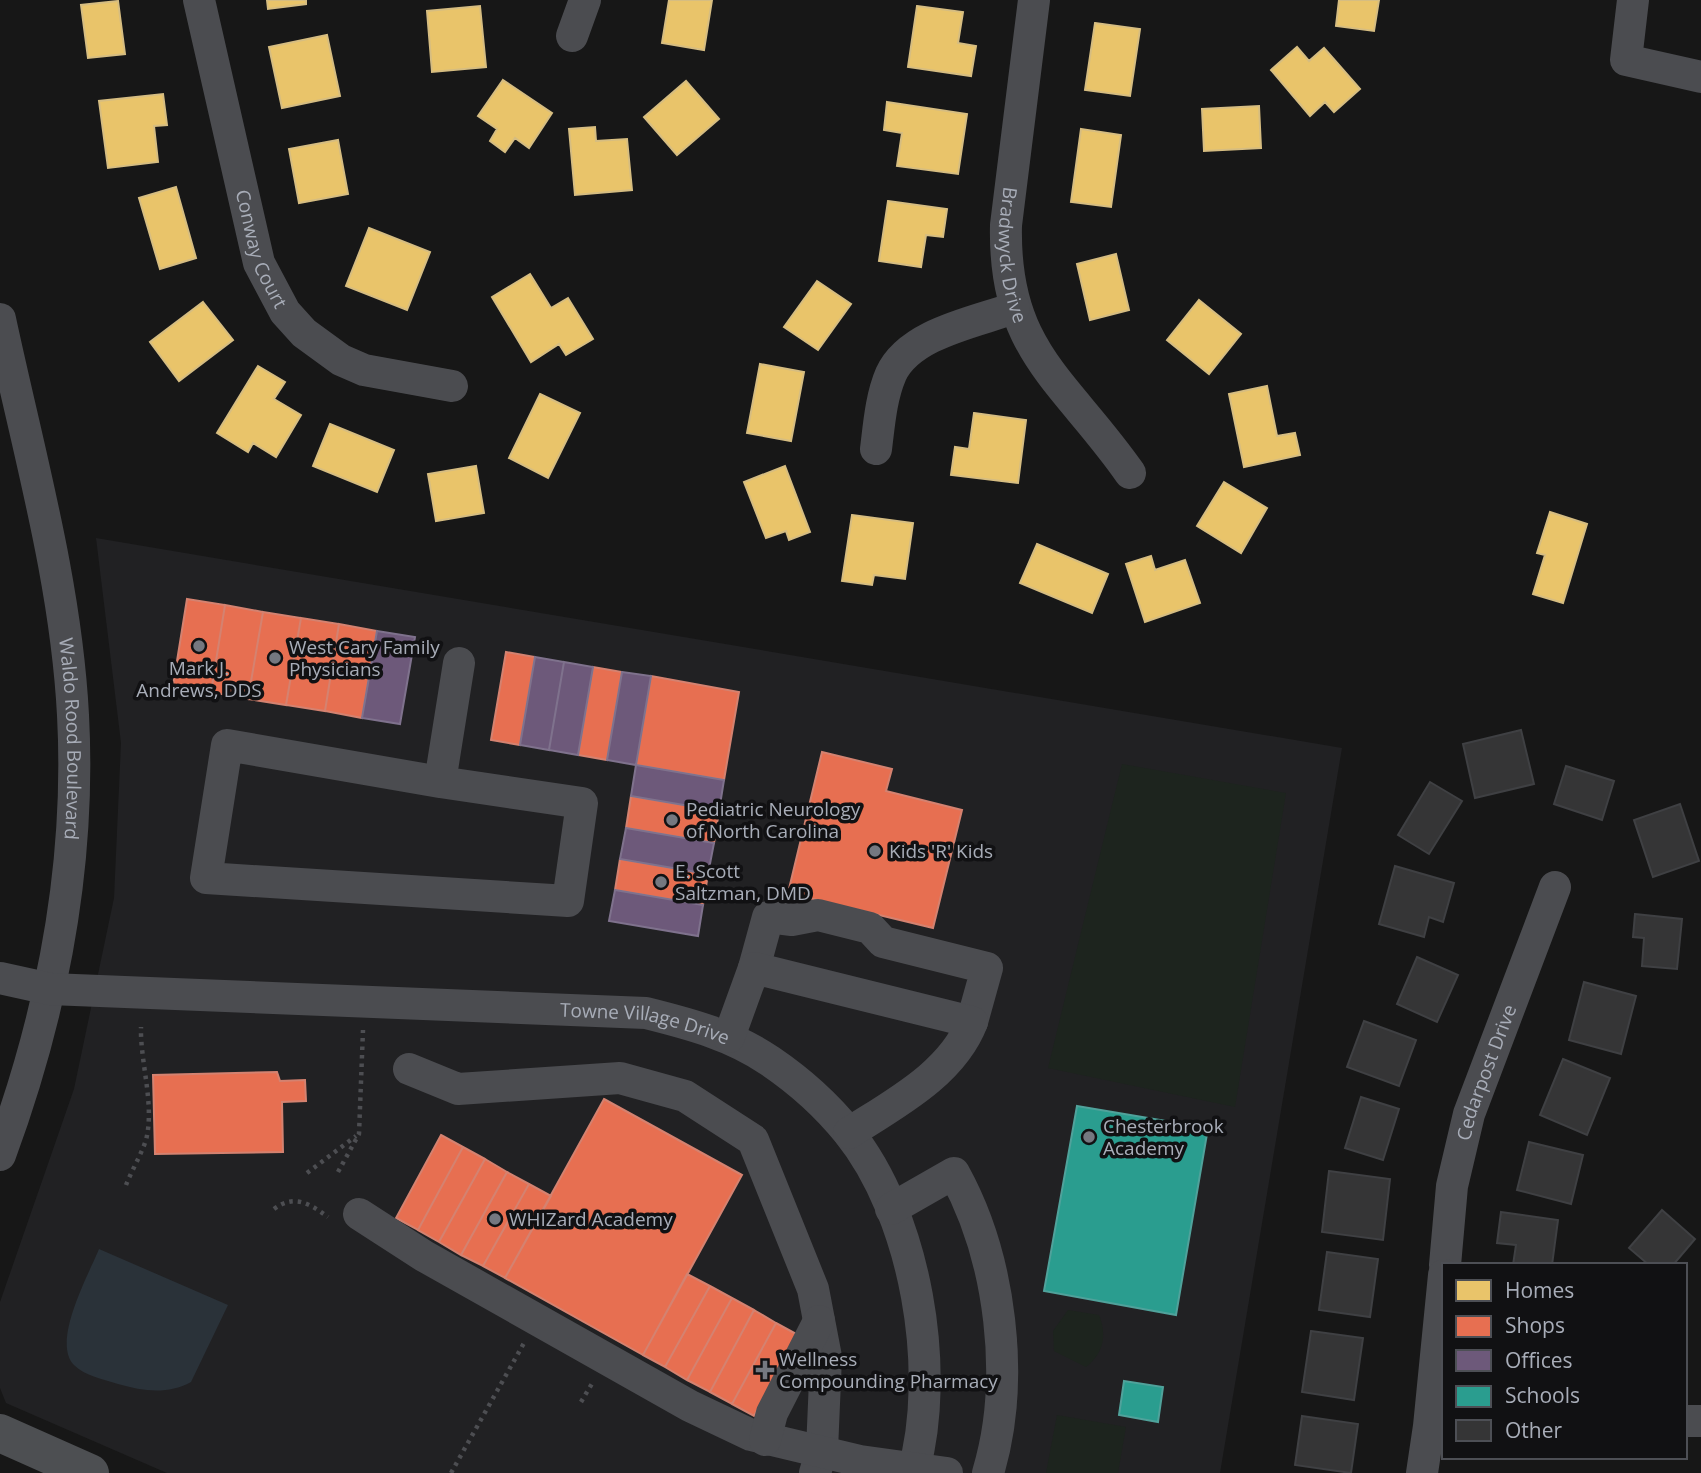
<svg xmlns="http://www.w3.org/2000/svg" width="1701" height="1473" font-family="'Open Sans',sans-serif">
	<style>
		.built { fill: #212123 }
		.green { fill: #1d241e }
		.water { fill: #2a3239 }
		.homes { fill: #e9c46a; stroke: #d6bd81; stroke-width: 2 }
		.shops { fill: #e76f51; stroke: #d48270; stroke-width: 2 }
		.offices { fill: #6d597a; stroke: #7f728d; stroke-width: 2 }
		.schools { fill: #2a9d8f; stroke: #50a29b; stroke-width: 2 }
		.building { fill: #353536; stroke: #3f4043; stroke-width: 2 }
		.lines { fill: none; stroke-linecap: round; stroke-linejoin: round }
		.path { stroke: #4d4e52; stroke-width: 4.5; stroke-dasharray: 3.5 5; stroke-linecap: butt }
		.minor { stroke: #4b4c50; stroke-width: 32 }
		.major { stroke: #4d4f52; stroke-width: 38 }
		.poi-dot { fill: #757880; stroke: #111113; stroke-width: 2.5 }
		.labels { text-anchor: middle; stroke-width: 7; stroke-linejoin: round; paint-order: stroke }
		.street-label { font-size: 19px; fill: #a8adb8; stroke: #111113 }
		.poi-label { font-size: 19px; fill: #a8adb8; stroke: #111113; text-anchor: start }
	</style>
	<rect width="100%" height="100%" fill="#171717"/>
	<path class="built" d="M 96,538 L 1342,748 L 1220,1473 L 167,1473 L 6,1403 L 0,1388 L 0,1302 L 74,1089 L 114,898 L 121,743 Z"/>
	<path class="green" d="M 1122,764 L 1286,793 L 1235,1107 L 1048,1068 Z
		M 1068,1310 L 1099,1315 C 1107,1335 1104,1353 1086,1367 L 1054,1351 L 1053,1331 Z
		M 1057,1415 L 1126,1427 L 1118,1473 L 1046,1473 Z"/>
	<path class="water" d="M 99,1249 L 228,1305 L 191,1382 C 167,1395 143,1391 118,1384 C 103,1379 85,1376 74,1365 C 51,1342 89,1274 99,1249 Z"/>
	<path class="homes" d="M 267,0 L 306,0 L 306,4 L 268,9 Z
		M 669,0 L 712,0 L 704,50 L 662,43 Z
		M 1339,0 L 1379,0 L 1374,31 L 1336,26 Z
		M 118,1 L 125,54 L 88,58 L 81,5 Z
		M 480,6 L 486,67 L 432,72 L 427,11 Z
		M 917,6 L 963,12 L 958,43 L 976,46 L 971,76 L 908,67 Z
		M 1095,23 L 1140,29 L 1130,96 L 1085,90 Z
		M 327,35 L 340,96 L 282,108 L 269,47 Z
		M 1297,47 L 1309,61 L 1324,48 L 1360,89 L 1334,112 L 1325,102 L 1310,116 L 1271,70 Z
		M 503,80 L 552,113 L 529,148 L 515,138 L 505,152 L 490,141 L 497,129 L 478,116 Z
		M 686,81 L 719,119 L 677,155 L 644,117 Z
		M 163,94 L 167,125 L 154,126 L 158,162 L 108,168 L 99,101 Z
		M 887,102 L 967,114 L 958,174 L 897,166 L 902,133 L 884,130 Z
		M 1259,106 L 1261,148 L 1204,151 L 1202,109 Z
		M 595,127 L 596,141 L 627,139 L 632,190 L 575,195 L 569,129 Z
		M 1081,129 L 1121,135 L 1111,207 L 1071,202 Z
		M 338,140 L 348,194 L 299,203 L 289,149 Z
		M 176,187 L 196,258 L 160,269 L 139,198 Z
		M 888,201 L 947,209 L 943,237 L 926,235 L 921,267 L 879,261 Z
		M 369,228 L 430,252 L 407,310 L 346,286 Z
		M 1116,254 L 1129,310 L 1090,320 L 1077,264 Z
		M 530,274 L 551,308 L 568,298 L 593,339 L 566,355 L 559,344 L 531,362 L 492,297 Z
		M 817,281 L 851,304 L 818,350 L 784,327 Z
		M 1199,300 L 1241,334 L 1209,374 L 1167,340 Z
		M 203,302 L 233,340 L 179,381 L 150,342 Z
		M 760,364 L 804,372 L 791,441 L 747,433 Z
		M 258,366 L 285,382 L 274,399 L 301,415 L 276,457 L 253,443 L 248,452 L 217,433 Z
		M 1267,386 L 1277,436 L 1295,433 L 1300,455 L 1244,467 L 1229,394 Z
		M 540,394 L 580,413 L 548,478 L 509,458 Z
		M 974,413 L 1026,420 L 1018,483 L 951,475 L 955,447 L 969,449 Z
		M 330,424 L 394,450 L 377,492 L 313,466 Z
		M 476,466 L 484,513 L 436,521 L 428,474 Z
		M 785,466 L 810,532 L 789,540 L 786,531 L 766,538 L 744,482 Z
		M 1224,482 L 1267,508 L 1241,553 L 1197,526 Z
		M 1550,512 L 1587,524 L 1563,603 L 1533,594 L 1545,555 L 1537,553 Z
		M 852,515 L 913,523 L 905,579 L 874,575 L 872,585 L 842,581 Z
		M 1037,544 L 1108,574 L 1092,613 L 1020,583 Z
		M 1151,556 L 1155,570 L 1185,560 L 1200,603 L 1145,622 L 1126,564 Z"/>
	<path class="shops" d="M 187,599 L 225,605 L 211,692 L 173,686 Z
		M 225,605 L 263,612 L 248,699 L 211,692 Z
		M 263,612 L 301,618 L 286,705 L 248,699 Z
		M 301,618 L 339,624 L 325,711 L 286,705 Z
		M 339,624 L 377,631 L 362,718 L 325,711 Z
		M 506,652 L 535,657 L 520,745 L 491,740 Z
		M 593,667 L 622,672 L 607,760 L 578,755 Z
		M 651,676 L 739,692 L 724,780 L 636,765 Z
		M 822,752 L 892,769 L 886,791 L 962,810 L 933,928 L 788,893 Z
		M 631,796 L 719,811 L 714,843 L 626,828 Z
		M 620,859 L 708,874 L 703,905 L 615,890 Z
		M 277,1072 L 280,1081 L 305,1080 L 306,1101 L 282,1102 L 283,1152 L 155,1154 L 153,1075 Z
		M 604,1099 L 742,1175 L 643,1355 L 505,1278 Z
		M 441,1135 L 463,1147 L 418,1230 L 396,1218 Z
		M 463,1147 L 485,1159 L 439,1242 L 418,1230 Z
		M 485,1159 L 507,1172 L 461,1255 L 439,1242 Z
		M 507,1172 L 529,1184 L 483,1266 L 461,1255 Z
		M 529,1184 L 551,1196 L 505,1278 L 483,1266 Z
		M 687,1274 L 710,1286 L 665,1367 L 643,1355 Z
		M 710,1286 L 732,1298 L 687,1380 L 665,1367 Z
		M 732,1298 L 754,1310 L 710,1392 L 687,1380 Z
		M 754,1310 L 776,1323 L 732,1404 L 710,1392 Z
		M 776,1323 L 798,1335 L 754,1416 L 732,1404 Z"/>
	<path class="offices" d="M 377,631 L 415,637 L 400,724 L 362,718 Z
		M 535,657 L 564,662 L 549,750 L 520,745 Z
		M 564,662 L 593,667 L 578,755 L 549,750 Z
		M 622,672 L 651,676 L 636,765 L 607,760 Z
		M 636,765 L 724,780 L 719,811 L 631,796 Z
		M 626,828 L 714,843 L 708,874 L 620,859 Z
		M 615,890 L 703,905 L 698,936 L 609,921 Z"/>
	<path class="schools" d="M 1077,1106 L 1208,1128 L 1176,1315 L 1044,1291 Z
		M 1124,1381 L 1163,1387 L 1158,1422 L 1119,1415 Z"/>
	<path class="building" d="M 1521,730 L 1534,784 L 1475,798 L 1463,744 Z
		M 1566,766 L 1614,781 L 1602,820 L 1554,804 Z
		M 1430,782 L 1462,801 L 1429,854 L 1398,835 Z
		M 1680,804 L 1699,861 L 1653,877 L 1634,820 Z
		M 1395,866 L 1454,883 L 1443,922 L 1429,917 L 1424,937 L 1379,924 Z
		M 1635,914 L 1682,919 L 1677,969 L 1642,966 L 1644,938 L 1633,937 Z
		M 1417,957 L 1458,975 L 1437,1022 L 1397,1004 Z
		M 1584,982 L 1636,996 L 1621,1054 L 1569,1040 Z
		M 1364,1021 L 1416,1040 L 1399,1086 L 1347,1067 Z
		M 1563,1059 L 1610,1078 L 1587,1135 L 1540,1115 Z
		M 1361,1097 L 1399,1109 L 1383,1160 L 1345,1148 Z
		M 1529,1142 L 1583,1155 L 1571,1204 L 1517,1190 Z
		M 1329,1171 L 1390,1179 L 1383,1240 L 1322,1232 Z
		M 1662,1210 L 1695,1239 L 1673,1265 L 1649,1265 L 1629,1248 Z
		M 1501,1212 L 1558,1220 L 1552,1265 L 1513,1265 L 1516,1245 L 1497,1243 Z
		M 1327,1252 L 1378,1259 L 1370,1317 L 1319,1310 Z
		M 1311,1331 L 1363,1338 L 1354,1400 L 1302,1392 Z
		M 1302,1416 L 1358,1424 L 1351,1473 L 1295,1465 Z"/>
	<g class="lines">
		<path class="path" d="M 338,1172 L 359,1134 L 363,1030
			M 307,1173 L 356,1136
			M 126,1185 C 132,1170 141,1155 146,1140 C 155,1105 140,1062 141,1027
			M 274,1209 C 294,1194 309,1203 328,1217
			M 581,1402 L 593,1382
			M 451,1473 L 524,1343"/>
		<g class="minor">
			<path id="s1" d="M 199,0 L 259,263 L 285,312 L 304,333 L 341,360 L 364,370 L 452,386"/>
			<path id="s2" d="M 1034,0 L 1006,225 C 1003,351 1065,380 1130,473"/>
			<path d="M 1633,0 L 1626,60 L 1701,77"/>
			<path d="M 572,36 L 585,0"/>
			<path id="s3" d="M 0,319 C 28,450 66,581 73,715 C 81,866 52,1014 0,1155"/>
			<path d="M 876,449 C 879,425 881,397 891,374 C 910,333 976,322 1014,308"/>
			<path d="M 440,782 L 582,803 L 568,901 L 206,878 L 227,745 L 440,782 L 459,663"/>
			<path d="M 754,968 L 768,917 L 792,920 L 818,915 L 870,928 L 883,942 L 987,968 L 972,1022"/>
			<path id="s4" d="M 0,978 L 50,989 L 646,1013 C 690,1024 732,1035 770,1061 C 798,1080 827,1106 848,1132 C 916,1216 942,1371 913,1473"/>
			<path d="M 729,1037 L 754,968 L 972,1022 C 952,1074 894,1104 849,1133"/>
			<path d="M 409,1069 L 458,1089 L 620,1078 L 685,1096 L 753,1140 L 813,1289 L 826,1357 L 822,1450 L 815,1473"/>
			<path d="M 891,1209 L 954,1173 C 1001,1258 1016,1380 988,1473"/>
			<path d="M 359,1214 L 424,1256 L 690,1406 L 751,1435 L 860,1461 L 947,1473"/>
			<path id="s5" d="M 1445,1265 L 1452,1186 L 1469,1114 L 1555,887"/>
			<path d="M 1685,1421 L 1701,1421"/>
			<path d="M 765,1440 L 772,1413 L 819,1321"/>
			<path d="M 1422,1473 L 1429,1426 L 1444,1275"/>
		</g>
		<path class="major" d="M 0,1433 L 90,1473"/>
	</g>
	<g class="poi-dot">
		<circle cx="199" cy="646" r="7"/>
		<circle cx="275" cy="658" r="7"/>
		<circle cx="672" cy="820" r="7"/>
		<circle cx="875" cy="851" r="7"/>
		<circle cx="661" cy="882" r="7"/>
		<circle cx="1089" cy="1137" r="7"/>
		<circle cx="495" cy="1219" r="7"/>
		<path d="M761.5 1359.5h7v7h7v7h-7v7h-7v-7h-7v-7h7z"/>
	</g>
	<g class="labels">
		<g class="street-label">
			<text dy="7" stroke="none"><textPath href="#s1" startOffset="257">Conway Court</textPath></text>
			<text dy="7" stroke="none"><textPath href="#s2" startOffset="257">Bradwyck Drive</textPath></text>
			<text dy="7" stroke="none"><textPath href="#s3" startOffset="427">Waldo Rood Boulevard</textPath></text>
			<text dy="7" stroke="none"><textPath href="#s4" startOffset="648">Towne Village Drive</textPath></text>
			<text dy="7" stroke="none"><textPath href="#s5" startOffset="198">Cedarpost Drive</textPath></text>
		</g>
		<g class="poi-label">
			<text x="289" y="654">West Cary Family<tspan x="289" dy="22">Physicians</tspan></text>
			<text x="199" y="675" text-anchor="middle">Mark J.<tspan x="199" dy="22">Andrews, DDS</tspan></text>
			<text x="686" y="816">Pediatric Neurology<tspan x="686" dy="22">of North Carolina</tspan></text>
			<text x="889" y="858">Kids 'R' Kids</text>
			<text x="675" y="878">E. Scott<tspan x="675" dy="22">Saltzman, DMD</tspan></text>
			<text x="1103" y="1133">Chesterbrook<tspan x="1103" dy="22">Academy</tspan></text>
			<text x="509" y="1226">WHIZard Academy</text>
			<text x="779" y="1366">Wellness<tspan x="779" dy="22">Compounding Pharmacy</tspan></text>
		</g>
	</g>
	<rect x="1442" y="1263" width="245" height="196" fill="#111113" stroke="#4d4f55" stroke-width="2"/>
	<rect x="1456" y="1280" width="35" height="21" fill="#e9c46a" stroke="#4d4f55" stroke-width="2"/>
	<text x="1505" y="1298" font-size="21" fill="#a8adb8">Homes</text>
	<rect x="1456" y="1316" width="35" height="21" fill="#e76f51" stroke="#4d4f55" stroke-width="2"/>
	<text x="1505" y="1333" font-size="21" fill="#a8adb8">Shops</text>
	<rect x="1456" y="1350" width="35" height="21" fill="#6d597a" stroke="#4d4f55" stroke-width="2"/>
	<text x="1505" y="1368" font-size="21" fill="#a8adb8">Offices</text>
	<rect x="1456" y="1386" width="35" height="21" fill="#2a9d8f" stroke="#4d4f55" stroke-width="2"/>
	<text x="1505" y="1403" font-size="21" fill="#a8adb8">Schools</text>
	<rect x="1456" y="1420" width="35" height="21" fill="#353536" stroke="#4d4f55" stroke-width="2"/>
	<text x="1505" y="1438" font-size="21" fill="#a8adb8">Other</text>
</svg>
